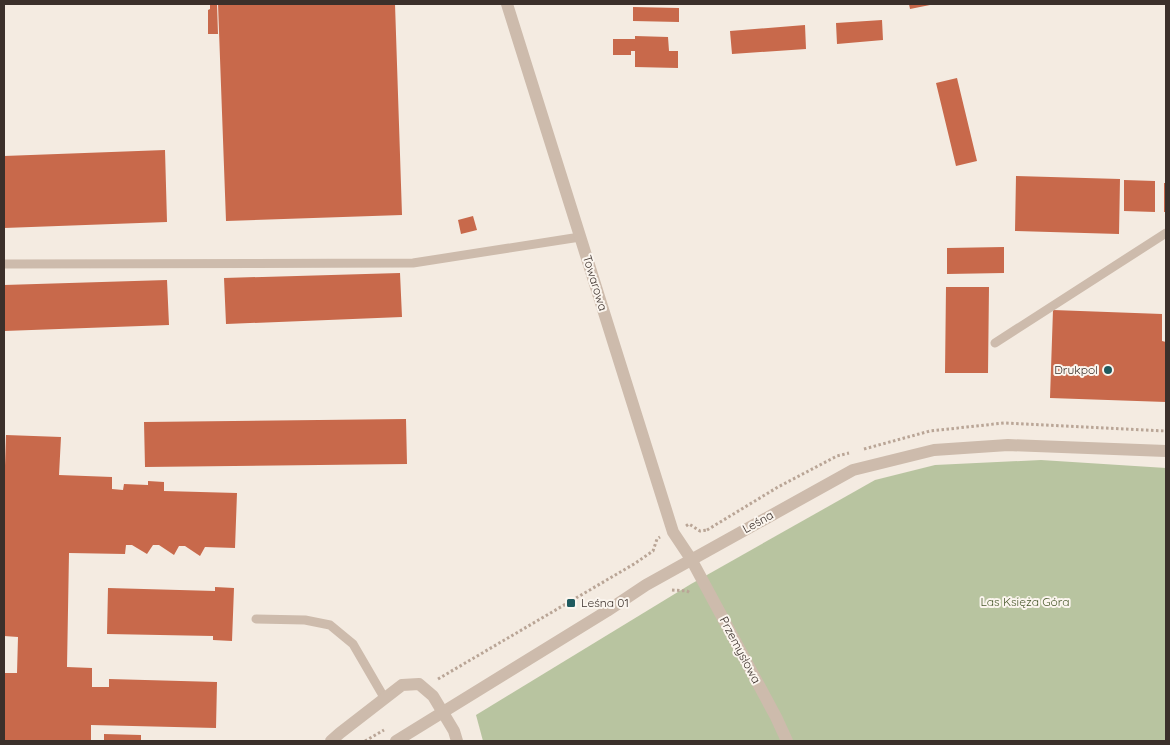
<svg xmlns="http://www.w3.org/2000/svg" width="1170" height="745" font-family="Quicksand,sans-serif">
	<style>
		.green { fill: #b8c4a0 }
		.building { fill: #c8694b }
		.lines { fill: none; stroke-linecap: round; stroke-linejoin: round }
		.path { stroke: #b9a596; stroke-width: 3; stroke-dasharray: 2.5 2.5; stroke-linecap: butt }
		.lane { stroke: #cdbbac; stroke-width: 9 }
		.street { stroke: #cdbbac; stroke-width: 12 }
		.poi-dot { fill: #1f5a5e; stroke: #fbf5ee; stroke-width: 2 }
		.labels { text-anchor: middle; stroke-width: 4; stroke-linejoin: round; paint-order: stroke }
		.street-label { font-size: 12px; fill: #3b302b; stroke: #fbf5ee }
		.poi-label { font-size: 12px; fill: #3b302b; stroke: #fbf5ee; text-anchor: end }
		.park-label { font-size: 12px; fill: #4a5a2e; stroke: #fbf5ee }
	</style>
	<rect width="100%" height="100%" fill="#f4ebe1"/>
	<path class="green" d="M 1041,460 L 1166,468 L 1166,741 L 483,741 L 476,715 L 691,584 L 875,480 L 935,465 Z"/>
	<path class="building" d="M 210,4 L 217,4 L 218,34 L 208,34 L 208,10 L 210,9 Z
		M 218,4 L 395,4 L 402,215 L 226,221 Z
		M 909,4 L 930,4 L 930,5 L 910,9 Z
		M 633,7 L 679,8 L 679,22 L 633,21 Z
		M 882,20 L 883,40 L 837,44 L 836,23 Z
		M 805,25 L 806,49 L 732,54 L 730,31 Z
		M 635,36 L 668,37 L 669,51 L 678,51 L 678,68 L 635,67 L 635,51 L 631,51 L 631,55 L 613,55 L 613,39 L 635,39 Z
		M 957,78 L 977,161 L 956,166 L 936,83 Z
		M 165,150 L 167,222 L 4,228 L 4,156 Z
		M 1016,176 L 1120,179 L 1119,234 L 1015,231 Z
		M 1124,180 L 1155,181 L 1155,212 L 1124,211 Z
		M 1164,183 L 1166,183 L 1166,212 L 1164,212 Z
		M 473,216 L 477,230 L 461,234 L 458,220 Z
		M 1004,247 L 1004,273 L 947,274 L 947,248 Z
		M 400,273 L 402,317 L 226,324 L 224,278 Z
		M 167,280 L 169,325 L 4,331 L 4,285 Z
		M 946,287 L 989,287 L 988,373 L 945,373 Z
		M 1053,310 L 1162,314 L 1162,341 L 1166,342 L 1166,402 L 1050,398 Z
		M 406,419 L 407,464 L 145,467 L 144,422 Z
		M 6,435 L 61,437 L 59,475 L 112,477 L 112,489 L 123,490 L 124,484 L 148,485 L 148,481 L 164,482 L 164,491 L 237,493 L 235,548 L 205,547 L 200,556 L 185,546 L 179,546 L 174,555 L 159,545 L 153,545 L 147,554 L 132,545 L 126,545 L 125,554 L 69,553 L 67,667 L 92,668 L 92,687 L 109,687 L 109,679 L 217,682 L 216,728 L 91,725 L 91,741 L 4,741 L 4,673 L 17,673 L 18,637 L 4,636 L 4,496 Z
		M 215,587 L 234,588 L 232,641 L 213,640 L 213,636 L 107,634 L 108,588 L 215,591 Z
		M 104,734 L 141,735 L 141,741 L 104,741 Z"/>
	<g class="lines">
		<path class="path" d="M 864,449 L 930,431 L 1004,423 L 1166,431
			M 686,526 L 689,524 L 700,531 L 708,530
			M 707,530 L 778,487 L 837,456 L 849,453
			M 672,590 L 687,591 L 690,593
			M 438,679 L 634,564 L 653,551 L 657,539 L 660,537
			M 365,741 L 384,730"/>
		<path class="lane" d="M 4,264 L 413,263 L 580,237
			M 995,343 L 1166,233
			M 256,619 L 305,620 L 330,625 L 353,644 L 385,699"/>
		<path class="street" d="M 507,4 L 673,532 L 691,559 L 776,717 L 787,741
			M 331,741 L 340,733 L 402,685 L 419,684 L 433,696 L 454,731 L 457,741
			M 396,741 L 607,611 L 646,585 L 853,470 L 934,450 L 1008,445 L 1166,451"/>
	</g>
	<g class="poi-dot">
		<circle cx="1108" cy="370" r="5"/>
		<rect x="566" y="598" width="10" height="10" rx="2.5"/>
	</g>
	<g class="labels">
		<g class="street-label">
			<text transform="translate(595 283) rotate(73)" y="4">Towarowa</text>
			<text transform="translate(758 522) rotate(-29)" y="4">Leśna</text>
			<text transform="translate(740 650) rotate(62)" y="4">Przemysłowa</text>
		</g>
		<g class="poi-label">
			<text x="1098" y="374">Drukpol</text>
			<text x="581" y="607" text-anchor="start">Leśna 01</text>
		</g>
		<g class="park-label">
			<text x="1025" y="606">Las Księża Góra</text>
		</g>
	</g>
	<rect width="1170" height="745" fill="none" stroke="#3b302b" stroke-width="10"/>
</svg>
